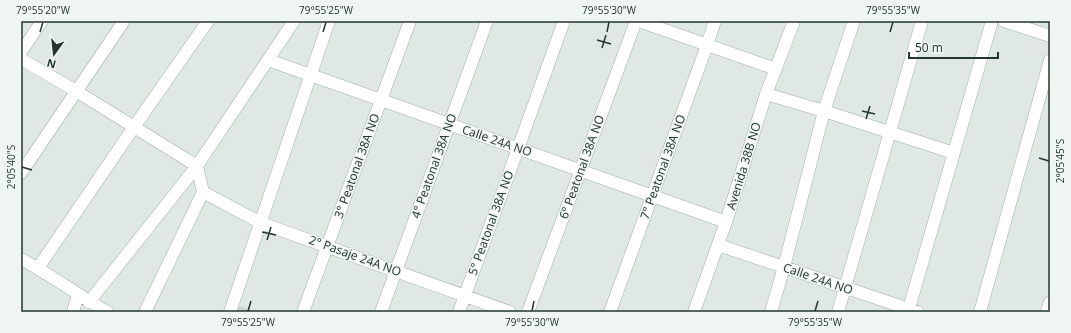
<svg xmlns="http://www.w3.org/2000/svg" width="1071" height="333" font-family="'Open Sans',sans-serif">
	<style>
		.built { fill: #ced8d1 }
		.lines { fill: none; stroke-linecap: round; stroke-linejoin: round }
		.minor-casing { stroke: #a3afa8; stroke-width: 13 }
		.minor { stroke: #fff; stroke-width: 12 }
		.ticks { fill: none; stroke: #22362d; stroke-width: 1.5 }
		.labels { text-anchor: middle; stroke-width: 3; stroke-linejoin: round; paint-order: stroke }
		.street-label { font-size: 12px; fill: #22362d; stroke: #eff5f1 }
		.neatline { fill: none; stroke: #22362d; stroke-width: 1.5 }
		.ticks-label { font-size: 10px; text-anchor: middle; fill: #22362d }
	</style>
	<rect width="100%" height="100%" fill="#dfe8e2"/>
	<path class="built" d="M 237,305 L 258,312 L 235,312 Z"/>
	<g class="lines">
		<defs>
			<path id="minor" d="M 639,21 L 776,69
				M 1004,21 L 1050,36
				M 21,52 L 42,21
				M 21,59 L 76,91 L 197,166
				M 268,60 L 726,222
				M 766,94 L 824,111 L 954,153
				M 21,173 L 124,21
				M 203,192 L 261,223 L 510,312
				M 718,245 L 918,312
				M 21,259 C 51,275 78,295 107,312
				M 38,268 L 134,127 L 208,21
				M 89,302 L 197,166 L 294,21
				M 73,312 L 78,294
				M 145,312 L 203,192 L 197,166
				M 230,312 L 329,21
				M 303,312 L 410,21
				M 381,312 L 487,21
				M 459,312 L 564,21
				M 528,312 L 636,21
				M 610,312 L 707,45 L 715,21
				M 694,312 L 726,222 L 766,94 L 794,21
				M 771,312 L 784,267 L 824,111 L 854,21
				M 838,312 L 922,21
				M 908,312 L 992,21
				M 980,312 L 1050,60
				M 1047,312 L 1050,302"/>
		</defs>
		<use href="#minor" class="minor-casing"/>
		<use href="#minor" class="minor"/>
	</g>
	<path class="ticks" d="M 40,32 L 43,22M 323,32 L 326,22M 607,32 L 609,22M 890,32 L 893,22M 597,40 L 611,44M 602,48 L 606,35M 862,111 L 875,114M 866,119 L 870,106M 1039,158 L 1049,161M 22,167 L 32,170M 262,232 L 276,235M 267,240 L 271,227M 248,311 L 251,301M 532,311 L 534,301M 815,311 L 818,301"/>
	<g class="labels">
		<g class="street-label">
			<text transform="translate(497 141) rotate(19)" y="4">Calle 24A NO</text>
			<text transform="translate(357 166) rotate(-70)" y="4">3° Peatonal 38A NO</text>
			<text transform="translate(434 166) rotate(-70)" y="4">4° Peatonal 38A NO</text>
			<text transform="translate(744 166) rotate(-73)" y="4">Avenida 38B NO</text>
			<text transform="translate(582 167) rotate(-70)" y="4">6º Peatonal 38A NO</text>
			<text transform="translate(663 167) rotate(-70)" y="4">7° Peatonal 38A NO</text>
			<text transform="translate(491 223) rotate(-70)" y="4">5° Peatonal 38A NO</text>
			<text transform="translate(355 256) rotate(20)" y="4">2° Pasaje 24A NO</text>
			<text transform="translate(818 279) rotate(19)" y="4">Calle 24A NO</text>
		</g>
	</g>
	<rect width="1071" height="333" fill="none" stroke="#eff5f1" stroke-width="44"/>
	<g transform="translate(54 54) rotate(195)" stroke="#eff5f1" stroke-width="3" paint-order="stroke">
	<path d="M0-3L7 15L0 10L-7 15Z" fill="#22362d"/>
	<text y="-6" font-size="11" font-weight="bold" text-anchor="middle" fill="#22362d">N</text>
	</g>
	<path d="M909 52v6h89v-6" fill="none" stroke="#22362d" stroke-width="2"/>
	<text x="915" y="52" font-size="12" fill="#22362d" stroke="#eff5f1" stroke-width="3" paint-order="stroke">50 m</text>
	<rect x="22" y="22" width="1027" height="289" class="neatline"/>
	<g class="ticks-label">
		<text x="43" y="14">79°55'20"W</text>
		<text x="326" y="14">79°55'25"W</text>
		<text x="609" y="14">79°55'30"W</text>
		<text x="893" y="14">79°55'35"W</text>
		<text transform="translate(1060 161) rotate(-90)" y="4">2°05'45"S</text>
		<text transform="translate(11 167) rotate(-90)" y="4">2°05'40"S</text>
		<text x="248" y="326">79°55'25"W</text>
		<text x="532" y="326">79°55'30"W</text>
		<text x="815" y="326">79°55'35"W</text>
	</g>
</svg>
